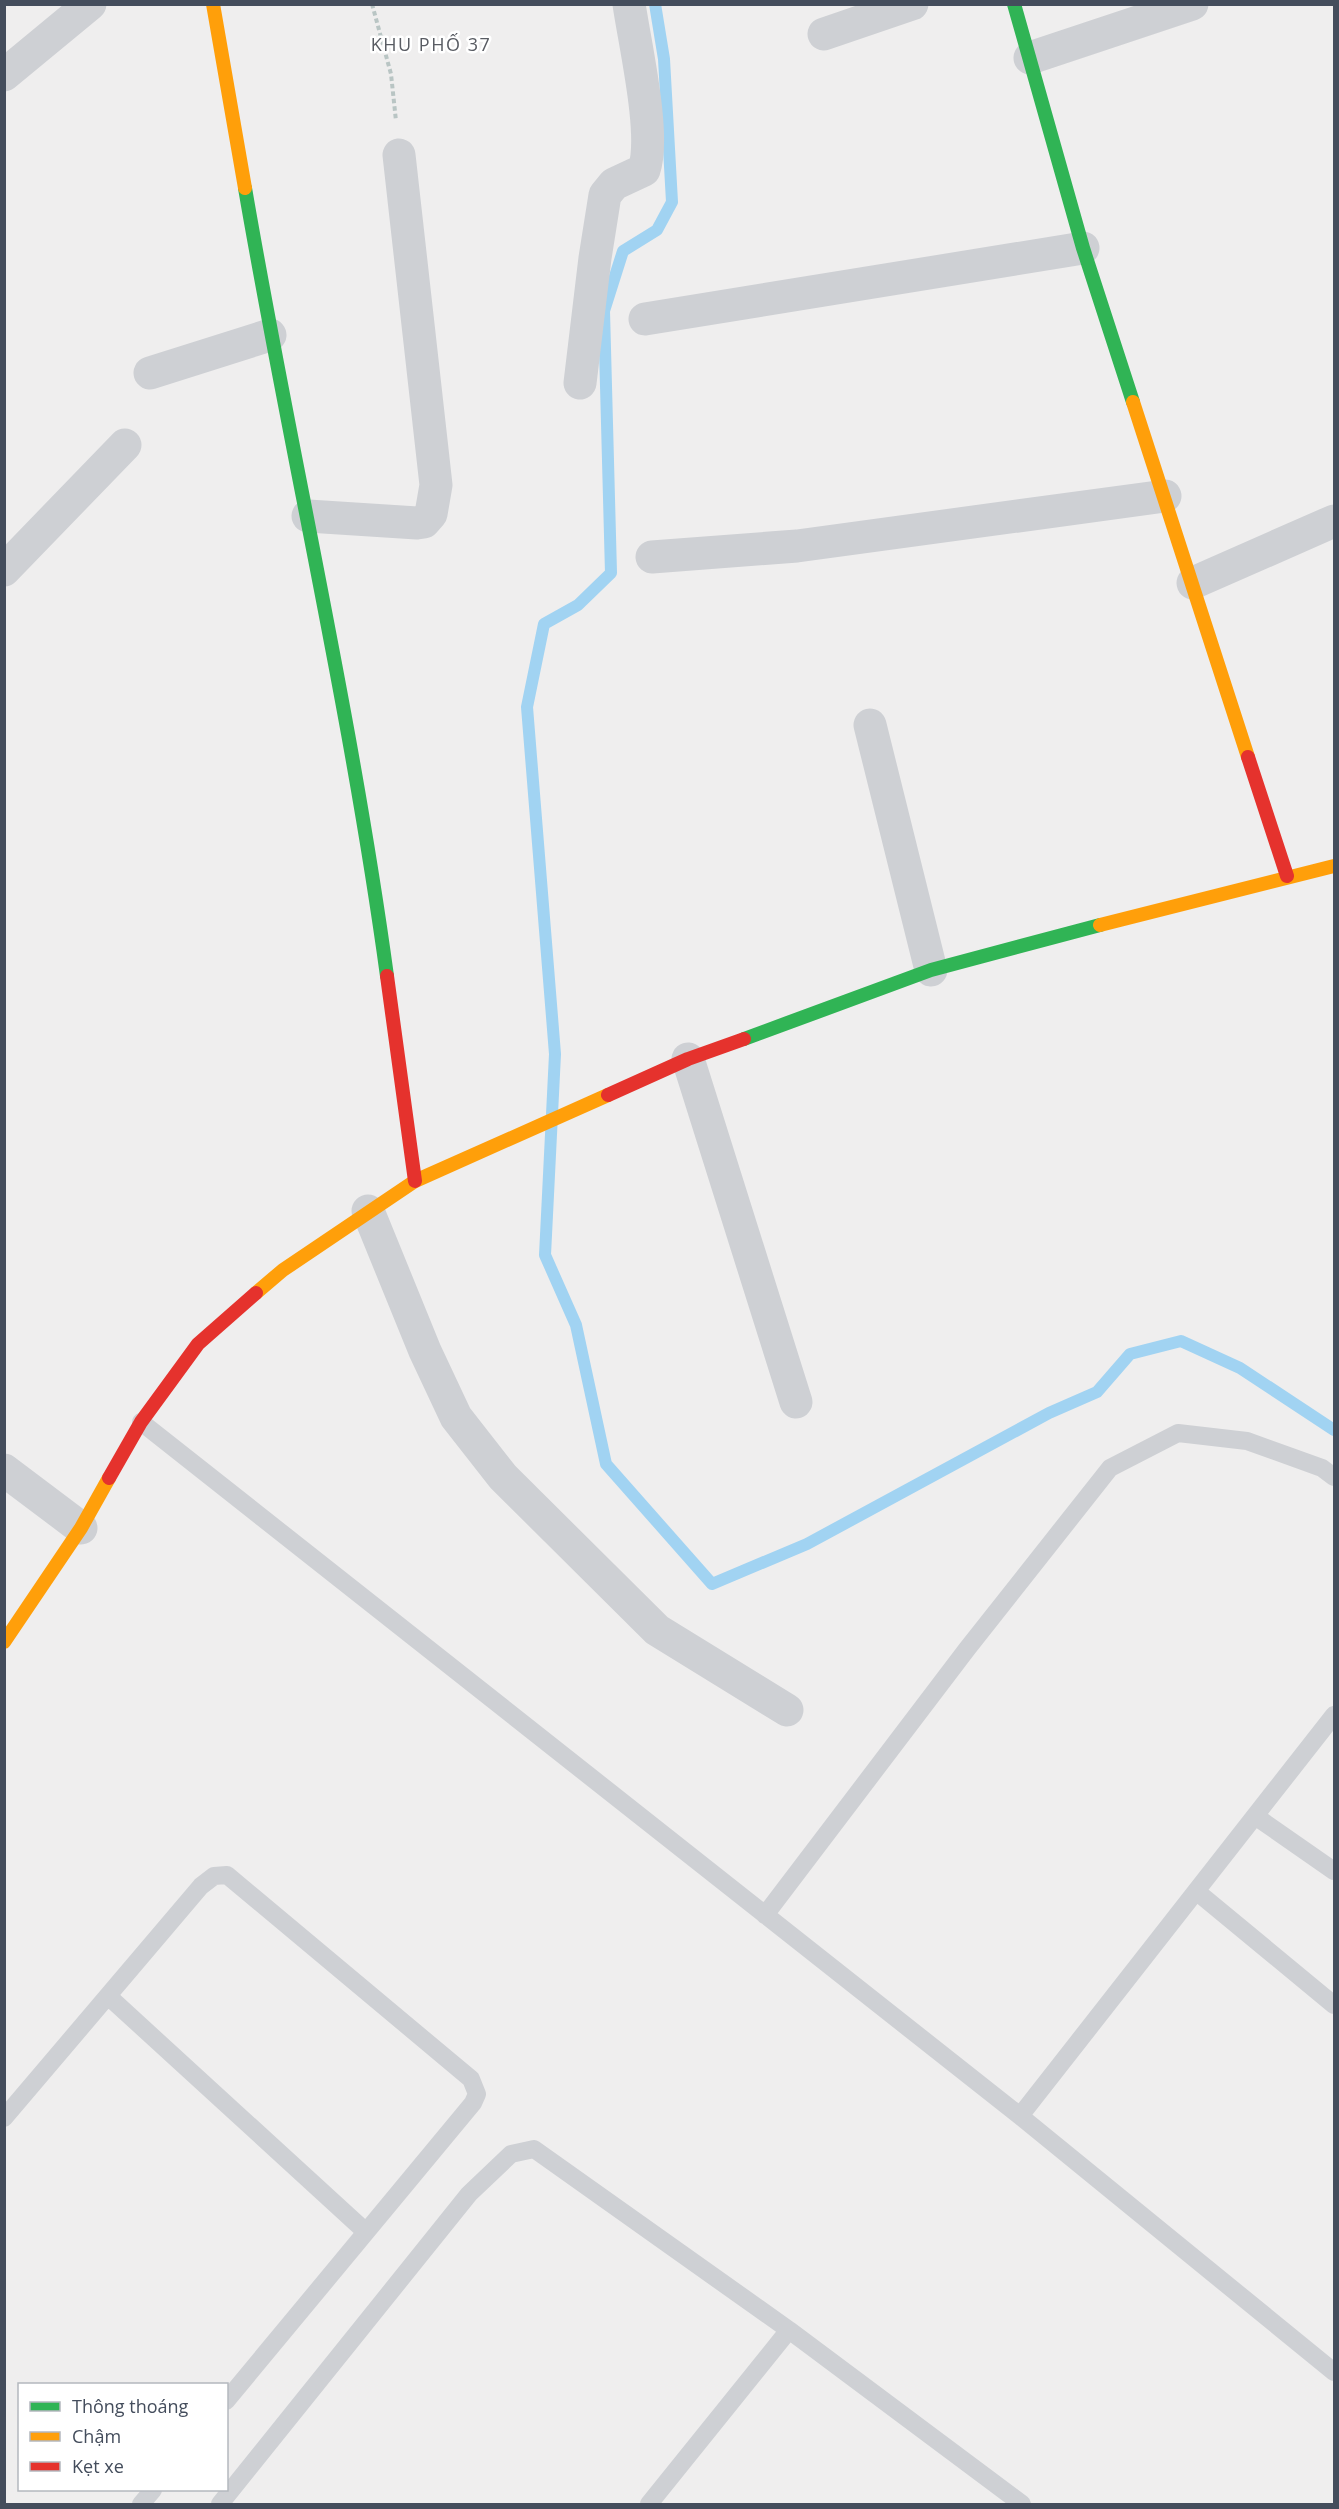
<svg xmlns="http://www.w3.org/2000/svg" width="1339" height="2509" font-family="'Open Sans',sans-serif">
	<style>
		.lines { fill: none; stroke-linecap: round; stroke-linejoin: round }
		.stream { stroke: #a1d3f2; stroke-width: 12 }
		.path { stroke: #b9c5c4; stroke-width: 4; stroke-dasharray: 4.5 3; stroke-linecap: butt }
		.lane { stroke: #ced0d4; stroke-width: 18 }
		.street { stroke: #ced0d4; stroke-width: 33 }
		.fast { stroke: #30b455; stroke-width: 14 }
		.slow { stroke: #ff9f0a; stroke-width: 14 }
		.jam { stroke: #e5322d; stroke-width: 14 }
		.labels { text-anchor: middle; stroke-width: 5; stroke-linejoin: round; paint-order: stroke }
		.quarter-label { font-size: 18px; letter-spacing: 1.5px; fill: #595c63; stroke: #fff }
	</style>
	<rect width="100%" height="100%" fill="#efeeee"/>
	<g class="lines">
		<path class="stream" d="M 655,4 L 664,59 L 672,202 L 657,230 L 623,251 L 604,311 L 611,573 L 578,605 L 544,624 L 527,707 L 555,1054 L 545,1255 L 576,1325 L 606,1464 L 712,1584 L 807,1544 L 1049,1413 L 1097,1392 L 1130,1354 L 1181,1341 L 1240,1368 L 1334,1430"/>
		<path class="path" d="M 372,4 L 391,74 L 396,121"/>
		<path class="lane" d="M 141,1422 L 1020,2116 L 1334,2372
			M 1255,1816 L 1334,1871
			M 1196,1891 L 1334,2005
			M 765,1915 L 967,1649 L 1110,1468 L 1178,1433 L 1247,1441 L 1322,1468 L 1334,1477
			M 108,1996 L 366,2232
			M 1020,2116 L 1334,1715
			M 4,2118 L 201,1886 L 214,1876 L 227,1875 L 471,2079 L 477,2094 L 473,2103 L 226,2401
			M 141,2504 L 153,2490
			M 220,2504 L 469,2194 L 511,2154 L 534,2149 L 789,2330 L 1022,2504
			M 649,2504 L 789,2330"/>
		<path class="street" d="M 824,34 L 912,4
			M 1030,58 L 1192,4
			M 4,75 L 90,4
			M 645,319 L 1083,248
			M 150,373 L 270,335
			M 580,383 L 595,258 L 605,195 L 614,184 L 644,170 C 656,135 635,45 629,4
			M 308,516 L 417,523 L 424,522 L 431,514 L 436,485 L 399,155
			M 652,557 L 797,546 L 1165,496
			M 4,570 L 125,445
			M 1193,583 L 1334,521
			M 870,725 L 931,970
			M 688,1059 L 796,1402
			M 368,1211 L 425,1351 L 456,1417 L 503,1477 L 657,1630 L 787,1710
			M 4,1470 L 81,1528"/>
		<path class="fast" d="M 1014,4 L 1083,248 L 1133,402
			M 245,188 C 290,451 351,712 387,976
			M 744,1039 L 931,970 L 1100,925"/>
		<path class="slow" d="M 213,4 L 245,188
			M 1133,402 L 1248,757
			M 1100,925 L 1334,866
			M 256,1293 L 283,1270 L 415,1181 L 608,1095
			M 4,1642 L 81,1528 L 109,1478"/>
		<path class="jam" d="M 1248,757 L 1287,876
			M 387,976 L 415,1181
			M 608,1095 L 688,1059 L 744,1039
			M 109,1478 L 141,1422 L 198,1344 L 256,1293"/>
	</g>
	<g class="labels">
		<g class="quarter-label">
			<text x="431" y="51">KHU PHỐ 37</text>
		</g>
	</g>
	<rect width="1339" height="2509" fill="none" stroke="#444d5c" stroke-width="12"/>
	<rect x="18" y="2383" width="210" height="108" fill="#ffffff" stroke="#b4b8be" stroke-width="1.5"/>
	<rect x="30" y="2402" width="30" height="9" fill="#30b455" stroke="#b4b8be" stroke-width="1.5"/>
	<text x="72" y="2413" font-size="18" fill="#444d5c">Thông thoáng</text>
	<rect x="30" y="2432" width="30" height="9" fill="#ff9f0a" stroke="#b4b8be" stroke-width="1.5"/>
	<text x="72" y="2443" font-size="18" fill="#444d5c">Chậm</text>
	<rect x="30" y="2462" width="30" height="9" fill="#e5322d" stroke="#b4b8be" stroke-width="1.5"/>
	<text x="72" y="2473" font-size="18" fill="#444d5c">Kẹt xe</text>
</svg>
